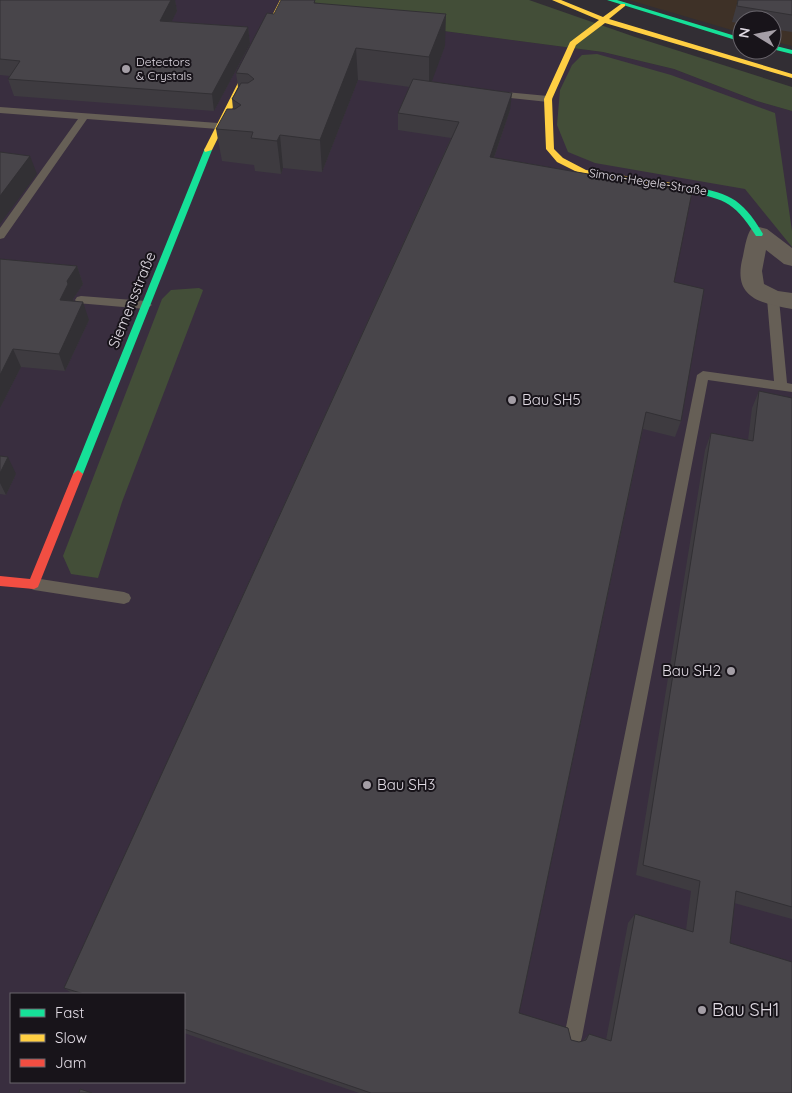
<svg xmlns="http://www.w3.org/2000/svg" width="792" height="1093" font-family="Quicksand,sans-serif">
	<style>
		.commercial { fill: #3e3127 }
		.built { fill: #392e3f; fill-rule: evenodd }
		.green { fill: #434e38 }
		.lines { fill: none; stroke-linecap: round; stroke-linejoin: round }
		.lane { fill: #665f56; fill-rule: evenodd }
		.street { fill: #665f56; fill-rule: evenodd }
		.fast { fill: #16e098; fill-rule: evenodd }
		.slow { fill: #ffcf43; fill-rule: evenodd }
		.jam { fill: #f24e42; fill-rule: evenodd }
		.wall { fill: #3e3b40 }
		.shaded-wall { fill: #323034 }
		.building { fill: #48454a; stroke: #323034 }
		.poi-dot { fill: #a49ea6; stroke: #18141a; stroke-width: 2 }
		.labels { text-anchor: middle; stroke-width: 4; stroke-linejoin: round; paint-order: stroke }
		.far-poi-label { font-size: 12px; fill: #e1dbe4; stroke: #18141a; text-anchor: start }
		.far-street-label { font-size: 12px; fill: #e1dbe4; stroke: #18141a }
		.street-label { font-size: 15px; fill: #e1dbe4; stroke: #18141a }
		.poi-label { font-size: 15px; fill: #e1dbe4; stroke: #18141a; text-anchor: start }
		.near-poi-label { font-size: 18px; fill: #e1dbe4; stroke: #18141a; text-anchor: start }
	</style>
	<rect width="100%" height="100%" fill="#322e34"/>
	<path class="commercial" d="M 629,0 L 792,0 L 792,46 L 772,41 L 772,20 L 742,20 L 742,33 Z"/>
	<path class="built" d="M 0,0 L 303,0 L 444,31 L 603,52 L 674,69 L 757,101 L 792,111 L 792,1093 L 0,1093 ZM 11,994 L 184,994 L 184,1082 L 11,1082 Z"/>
	<path class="green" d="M 303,0 L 529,0 L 635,37 L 792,87 L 792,111 L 757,101 L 674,69 L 603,52 L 444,31 Z
		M 597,54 L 671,75 L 775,113 L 792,231 L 792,247 L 745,189 L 595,163 L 568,152 L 557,125 L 560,90 L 572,65 L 582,55 Z
		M 199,288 L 203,290 L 202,293 L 122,502 L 98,578 L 71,574 L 63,556 L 162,299 L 171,290 Z"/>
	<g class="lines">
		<path class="lane" d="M 494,91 L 548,96 L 553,99 L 548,102 L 491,96 L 489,94 Z
			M 0,107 L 218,123 L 223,126 L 218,129 L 87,119 L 4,238 L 0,239 L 0,228 L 78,119 L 0,113 Z
			M 773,295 L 779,299 L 787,383 L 792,384 L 792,392 L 708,380 L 582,1037 L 580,1044 L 573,1046 L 566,1044 L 564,1037 L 697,375 L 703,371 L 774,381 L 767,299 Z
			M 81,296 L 146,301 L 152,305 L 146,309 L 77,303 L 75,300 L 77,297 Z
			M 34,578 L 124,592 L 129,594 L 131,598 L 129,602 L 124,604 L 34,590 L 29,588 L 27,584 L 29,580 Z"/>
		<path class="street" d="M 759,227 L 767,229 L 792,248 L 792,266 L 784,264 L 766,250 L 762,271 L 764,284 L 778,291 L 792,293 L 792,309 C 758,303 732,297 743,256 C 745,247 746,237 751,229 Z"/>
		<path class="fast" d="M 607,0 L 617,0 L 742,38 L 742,42 Z
			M 772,45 L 792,50 L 792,54 L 772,49 Z
			M 205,148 L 212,150 L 83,474 L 78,478 L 74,477 L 73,474 Z
			M 685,185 C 727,193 741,196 763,234 L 762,236 L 756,236 C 732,198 723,200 682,190 L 682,186 Z"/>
		<path class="slow" d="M 280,0 L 286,0 L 212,150 L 205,152 L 204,150 Z
			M 552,0 L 561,0 L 603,17 L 621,4 L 625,4 L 625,6 L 609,19 L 792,74 L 792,78 L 605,23 L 576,45 L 552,99 L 554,149 L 563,158 L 586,170 L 685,185 L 689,188 L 685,191 L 581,174 L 557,162 L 546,149 L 544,99 L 570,42 L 599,20 Z"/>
		<path class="jam" d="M 78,470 L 83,474 L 38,587 L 34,589 L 0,586 L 0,576 L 30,579 L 73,474 Z"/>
	</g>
	<path class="wall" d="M 0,0 L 175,0 L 177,11 L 171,22 L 248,27 L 250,44 L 214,111 L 14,96 L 8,79 L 10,76 L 0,75 Z
		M 738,0 L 792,0 L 792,32 L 772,29 L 772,20 L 742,20 L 742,24 L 732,22 Z
		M 318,3 L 445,46 L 431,82 L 510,110 L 494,158 L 674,282 L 681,421 L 675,437 L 643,429 L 519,1013 L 571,1040 L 579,1042 L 583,1041 L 589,1034 L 606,1040 L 628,923 L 635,914 L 686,930 L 691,891 L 636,875 L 705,450 L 711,433 L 748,440 L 752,408 L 759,391 L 792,398 L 792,919 L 734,903 L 730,943 L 792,1093 L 359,1093 L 184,1033 L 184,994 L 73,994 L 64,988 L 451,138 L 398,130 L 398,113 L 410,87 L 358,80 L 322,172 L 283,168 L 281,174 L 255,171 L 254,165 L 222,161 L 216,129 L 233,109 L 232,99 L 238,87 L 236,73 L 274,14 Z
		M 0,259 L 77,266 L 83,284 L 73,299 L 74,301 L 89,320 L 65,371 L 21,367 L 0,408 Z
		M 0,456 L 16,474 L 6,495 L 0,494 Z"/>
	<path class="shaded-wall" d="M 171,0 L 175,0 L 177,11 L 163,38 L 160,21 Z
		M 446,14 L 445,46 L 429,89 L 429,57 Z
		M 248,27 L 250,44 L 214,111 L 212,94 Z
		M 356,48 L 358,80 L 322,172 L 320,140 Z
		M 512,93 L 510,110 L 488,175 L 490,157 Z
		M 280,135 L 283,168 L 281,174 L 277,141 Z
		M 30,156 L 37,174 L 0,224 L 0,196 Z
		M 77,266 L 83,284 L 73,299 L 74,302 L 60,300 L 67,281 Z
		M 83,302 L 89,320 L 65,371 L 59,354 Z
		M 13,349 L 21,367 L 0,408 L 0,375 Z
		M 8,457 L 16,474 L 6,495 L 0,483 L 0,473 Z"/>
	<path class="building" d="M 0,0 L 171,0 L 160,21 L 248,27 L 212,94 L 8,79 L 20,61 L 0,59 Z
		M 281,0 L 315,0 L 314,3 L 446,14 L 429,57 L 356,48 L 320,140 L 280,135 L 277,141 L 251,138 L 253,132 L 216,129 L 227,109 L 235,109 L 241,105 L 232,99 L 241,83 L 248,83 L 254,79 L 248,74 L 236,73 L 267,13 L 274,14 Z
		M 738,0 L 792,0 L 792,15 L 737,6 Z
		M 413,79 L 512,93 L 490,157 L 692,192 L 674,282 L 704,289 L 681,421 L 646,412 L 519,1013 L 568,1028 L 571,1040 L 579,1042 L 586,1040 L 589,1034 L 611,1041 L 635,914 L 693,932 L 700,881 L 643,865 L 711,433 L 753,441 L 759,391 L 792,398 L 792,907 L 736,891 L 730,943 L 792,962 L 792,1093 L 371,1093 L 184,1029 L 184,994 L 84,994 L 64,988 L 459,122 L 398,113 Z
		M 0,152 L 30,156 L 0,196 Z
		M 0,259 L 77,266 L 67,281 L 68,284 L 60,300 L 83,302 L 59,354 L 13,349 L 0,375 Z
		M 0,456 L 8,457 L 0,473 Z
		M 80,1089 L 92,1093 L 79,1093 Z"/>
	<g class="poi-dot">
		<circle cx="126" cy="69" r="5"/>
		<circle cx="512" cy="400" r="5"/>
		<circle cx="731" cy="671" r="5"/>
		<circle cx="367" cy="785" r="5"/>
		<circle cx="702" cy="1010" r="5"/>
	</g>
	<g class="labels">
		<g class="far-poi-label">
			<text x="136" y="66">Detectors<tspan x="136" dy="14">&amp; Crystals</tspan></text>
		</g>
		<g class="far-street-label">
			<text transform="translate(648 182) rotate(9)" y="4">Simon-Hegele-Straße</text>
		</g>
		<g class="street-label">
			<text transform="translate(132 300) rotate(-68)" y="5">Siemensstraße</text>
		</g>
		<g class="poi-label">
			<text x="522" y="405">Bau SH5</text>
			<text x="721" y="676" text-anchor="end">Bau SH2</text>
			<text x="377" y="790">Bau SH3</text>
		</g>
		<g class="near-poi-label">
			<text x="712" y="1016">Bau SH1</text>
		</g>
	</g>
	<rect x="10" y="993" width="175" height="90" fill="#18141a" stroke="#68646b"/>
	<rect x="20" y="1009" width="25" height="8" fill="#16e098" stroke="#68646b"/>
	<text x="55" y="1018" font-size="15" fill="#e1dbe4">Fast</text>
	<rect x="20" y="1034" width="25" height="8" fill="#ffcf43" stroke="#68646b"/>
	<text x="55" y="1043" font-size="15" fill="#e1dbe4">Slow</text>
	<rect x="20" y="1059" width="25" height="8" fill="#f24e42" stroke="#68646b"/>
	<text x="55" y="1068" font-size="15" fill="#e1dbe4">Jam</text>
	<g transform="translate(757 35) rotate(280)"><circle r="24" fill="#18141a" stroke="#68646b"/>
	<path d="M0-4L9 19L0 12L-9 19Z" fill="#a49ea6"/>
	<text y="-8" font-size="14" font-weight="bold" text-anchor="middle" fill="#e1dbe4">N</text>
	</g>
</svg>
